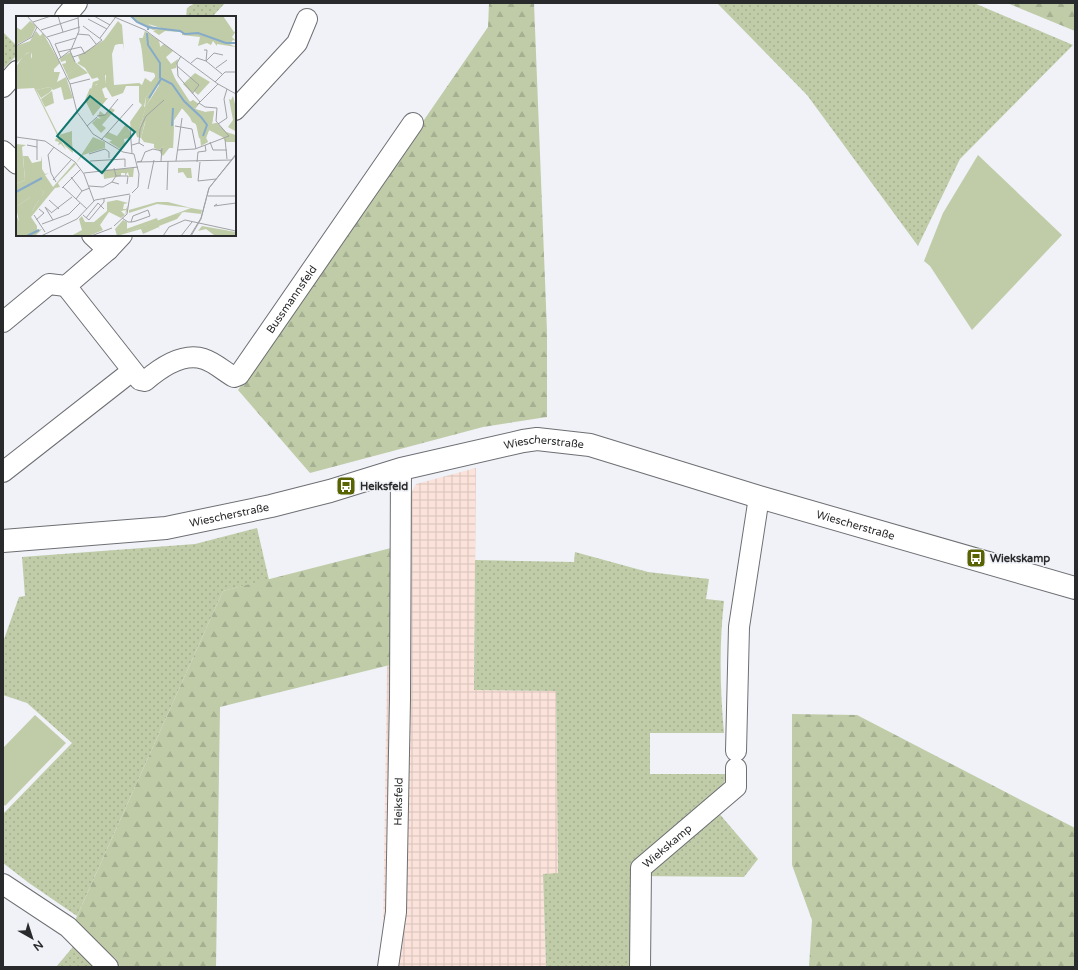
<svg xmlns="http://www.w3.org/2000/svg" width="1078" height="970" font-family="'Varela Round',sans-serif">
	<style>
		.industrial { fill: url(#industrial-grid) }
		.grass { fill: url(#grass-dots) }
		.forest { fill: url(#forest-firs) }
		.garden { fill: #c0cca8 }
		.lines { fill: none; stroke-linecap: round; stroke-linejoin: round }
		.minor-casing { stroke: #6d6f73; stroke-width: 22 }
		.major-casing { stroke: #6d6f73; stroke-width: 24 }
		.minor { stroke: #fff; stroke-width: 20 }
		.major { stroke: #fff; stroke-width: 22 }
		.labels { text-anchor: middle; stroke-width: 3.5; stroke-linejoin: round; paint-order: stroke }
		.street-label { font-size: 11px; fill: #292a2b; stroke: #f0f2f7 }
		.poi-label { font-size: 11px; font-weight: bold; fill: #292a2b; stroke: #f0f2f7; text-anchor: start }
		.inset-river { fill: none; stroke: #86abca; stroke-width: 2 }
		.inset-road { fill: none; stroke: #a0a2a5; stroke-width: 1 }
		.view { fill: #0f766e; fill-opacity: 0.15; stroke: #0f766e; stroke-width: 2 }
		.inset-edge { fill: none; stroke: #292a2b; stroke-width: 2 }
	</style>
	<defs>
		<pattern id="industrial-grid" width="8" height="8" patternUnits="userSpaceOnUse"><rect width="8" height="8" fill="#fbe2da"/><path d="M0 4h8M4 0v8" fill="none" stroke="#d7c2bb"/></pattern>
		<pattern id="grass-dots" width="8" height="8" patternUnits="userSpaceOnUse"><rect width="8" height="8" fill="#c0cca8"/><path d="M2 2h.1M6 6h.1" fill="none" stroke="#a5af91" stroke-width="1.8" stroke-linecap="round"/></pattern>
		<pattern id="forest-firs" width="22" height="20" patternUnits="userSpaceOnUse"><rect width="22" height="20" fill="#c0cca8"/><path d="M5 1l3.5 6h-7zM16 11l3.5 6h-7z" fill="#a5af91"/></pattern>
	</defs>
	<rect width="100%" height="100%" fill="#f0f2f7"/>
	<path class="industrial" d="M 476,468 L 474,690 L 556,691 L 558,874 L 543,874 L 546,967 L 378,967 L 383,932 L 387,665 L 408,669 L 411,493 L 416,484 Z"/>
	<path class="grass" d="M 195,3 L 225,3 L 212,17 L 186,17 L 187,8 Z
		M 717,3 L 974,3 L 1073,45 L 960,159 L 918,246 L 807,95 Z
		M 3,32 L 17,46 L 17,55 L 3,69 Z
		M 257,528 L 269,580 L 223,591 L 77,916 L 29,883 L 3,863 L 3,814 L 72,743 L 27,703 L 3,695 L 3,642 L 19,597 L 25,596 L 22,557 L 195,544 Z
		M 575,552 L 648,572 L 709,579 L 706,599 L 724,601 C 719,645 720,689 724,733 L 650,733 L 650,774 L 728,774 L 722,787 L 717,811 L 758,859 L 744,877 L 636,876 L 634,967 L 546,967 L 543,874 L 558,873 L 556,691 L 474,690 L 475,560 L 574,562 Z
		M 75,939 L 104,967 L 56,967 L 72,948 Z"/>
	<path class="forest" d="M 489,3 L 534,3 L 547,331 L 547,417 L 483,427 L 310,473 L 238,390 L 488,27 Z
		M 1007,3 L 1075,3 L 1075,31 Z
		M 391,548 L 390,665 L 220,707 L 216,967 L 120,967 L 116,959 L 73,925 L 223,591 Z
		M 792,714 L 857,715 L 1075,828 L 1075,967 L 809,967 L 812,920 L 792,865 Z"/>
	<path class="garden" d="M 978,155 L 1062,235 L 972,330 L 930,266 L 924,261 L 943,213 Z
		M 35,715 L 66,743 L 5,806 L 3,803 L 3,748 Z"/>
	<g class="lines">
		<defs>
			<g id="minor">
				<path d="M 65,17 L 77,3"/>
				<path d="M 3,87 L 17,71"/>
				<path d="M 235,110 L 297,43 L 307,19"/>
				<path d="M 3,151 L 17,164"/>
				<path d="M 92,235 L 108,250"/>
				<path id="s1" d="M 66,286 L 140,380 L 145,381 C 160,368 183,352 204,359 C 214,362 225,372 234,377 L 239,375 L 413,123"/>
				<path d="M 3,322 L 49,284 L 66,286 L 108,250 L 122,235"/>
				<path d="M 3,472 L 132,371"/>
				<path d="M 736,751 L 739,627 L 759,497"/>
				<path d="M 3,884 L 68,927 L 108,967"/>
				<path id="s2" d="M 388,967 L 396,912 L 400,699 L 401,469"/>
				<path id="s3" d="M 640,967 L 641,868 L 736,787 L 736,768"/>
			</g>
			<g id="major">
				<path id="s4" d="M 3,541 L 166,528 L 271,506 L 330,491 L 401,469 L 523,441 L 537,439 L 590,445 L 759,497 L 1075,588"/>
			</g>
		</defs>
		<use href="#minor" class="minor-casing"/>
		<use href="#major" class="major-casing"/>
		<use href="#minor" class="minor"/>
		<use href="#major" class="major"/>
	</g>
	<defs>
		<symbol id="bus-square" viewBox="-11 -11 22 22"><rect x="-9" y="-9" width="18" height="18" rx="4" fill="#596302" stroke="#f0f2f7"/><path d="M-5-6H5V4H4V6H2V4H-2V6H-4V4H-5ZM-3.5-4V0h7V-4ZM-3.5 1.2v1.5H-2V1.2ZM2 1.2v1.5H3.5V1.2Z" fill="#fff"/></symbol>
	</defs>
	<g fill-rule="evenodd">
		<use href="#bus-square" x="335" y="475" width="22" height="22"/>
		<use href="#bus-square" x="965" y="547" width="22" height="22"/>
	</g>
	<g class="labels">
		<g class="street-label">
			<text dy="4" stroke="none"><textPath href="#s1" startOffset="323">Bussmannsfeld</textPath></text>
			<text dy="4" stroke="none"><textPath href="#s4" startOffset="552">Wiescherstraße</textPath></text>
			<text dy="4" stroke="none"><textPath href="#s4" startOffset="228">Wiescherstraße</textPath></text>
			<text dy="4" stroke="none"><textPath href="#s4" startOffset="876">Wiescherstraße</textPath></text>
			<text dy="4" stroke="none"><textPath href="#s2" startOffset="166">Heiksfeld</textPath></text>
			<text dy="4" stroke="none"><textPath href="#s3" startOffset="133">Wiekskamp</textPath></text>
		</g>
		<g class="poi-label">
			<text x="360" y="490">Heiksfeld</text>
			<text x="990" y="562">Wiekskamp</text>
		</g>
	</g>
	<g transform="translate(16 16)">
		<rect width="220" height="220" fill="#f0f2f7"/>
		<path d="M 114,0 L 120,0 L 137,11 L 148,13 L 137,14 L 133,12 L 132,15 L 132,11 L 120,6 ZM 129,15 L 143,25 L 144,31 L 148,28 L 157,35 L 149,42 L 159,52 L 155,53 L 162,70 L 174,86 L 177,84 L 182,89 L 179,93 L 189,96 L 198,95 L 196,108 L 201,107 L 210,123 L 193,114 L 190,122 L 192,126 L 183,122 L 180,108 L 176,106 L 173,99 L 166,92 L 158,104 L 157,132 L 153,132 L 147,140 L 150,87 L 142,67 L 130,91 L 123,114 L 115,115 L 114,106 L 126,89 L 129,91 L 130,81 L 141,63 L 138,57 L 128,55 L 125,27 ZM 15,35 L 15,46 L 0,51 L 7,40 ZM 49,39 L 56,39 L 59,46 L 72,57 L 53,64 L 51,59 L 61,51 L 57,42 L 45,46 L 44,43 ZM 179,57 L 194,66 L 182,79 L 178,75 L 176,77 L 167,68 ZM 34,71 L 36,73 L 34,76 L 25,82 L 20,74 ZM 217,80 L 220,92 L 219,115 L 212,111 L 217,104 L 213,83 L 215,84 ZM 95,92 L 99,94 L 86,109 L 90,112 L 85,117 L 76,107 L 81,102 L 85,103 L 82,100 L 84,95 L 89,99 ZM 56,115 L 56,126 L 57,137 L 49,130 L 43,119 ZM 114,116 L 115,122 L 108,123 L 109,129 L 104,133 L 93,126 ZM 0,128 L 10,129 L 6,131 L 9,164 L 0,168 ZM 118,152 L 117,161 L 113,161 L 112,156 L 109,160 L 109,157 L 105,157 L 105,160 L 88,163 L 87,154 ZM 162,152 L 175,152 L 176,162 L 171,162 L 167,156 L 162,157 ZM 20,170 L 28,176 L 16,195 L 3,206 L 0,191 L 13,182 ZM 101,184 L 112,187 L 108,188 L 107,193 L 110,193 L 112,189 L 111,195 L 109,199 L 110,194 L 105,195 L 109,199 L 105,202 L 93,196 L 84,209 L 87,214 L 73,220 L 55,220 L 66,214 L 63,203 L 66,200 L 69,206 L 78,206 L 91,195 L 91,186 ZM 175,192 L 186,194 L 185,198 L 168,196 L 159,199 L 166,197 L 161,203 L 143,210 L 144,214 L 143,211 L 127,218 L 125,213 L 101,220 L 99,213 L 107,204 L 111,206 L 111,216 Z" fill="#c0cca8"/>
		<path d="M 120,0 L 207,0 L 218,16 L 220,15 L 216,21 L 220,25 L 217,24 L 214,28 L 220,31 L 201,28 L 201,30 L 197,25 L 195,29 L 191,27 L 182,30 L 184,21 L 166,19 L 166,16 L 149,15 L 143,19 L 137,15 L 145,12 L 126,6 ZM 14,5 L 20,10 L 15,21 L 0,29 L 0,11 L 5,14 ZM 102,5 L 106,9 L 108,35 L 107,28 L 103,28 L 99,29 L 96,38 L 98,69 L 123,67 L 126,69 L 129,62 L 135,66 L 139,61 L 140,50 L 128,55 L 129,44 L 123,22 L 128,22 L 129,15 L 131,27 L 144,51 L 144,62 L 130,81 L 128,91 L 123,86 L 123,70 L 110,70 L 107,77 L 96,81 L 90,71 L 86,73 L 89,82 L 92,82 L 77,100 L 69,84 L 74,72 L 76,73 L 82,67 L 89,68 L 90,59 L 76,63 L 69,52 L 61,47 L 64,45 L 62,40 L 88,24 ZM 20,15 L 24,20 L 27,17 L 44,47 L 38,53 L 38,56 L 44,56 L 41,66 L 50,61 L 57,82 L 48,84 L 45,71 L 37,74 L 34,71 L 20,74 L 50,134 L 45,128 L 42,129 L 43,126 L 39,125 L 40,122 L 43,123 L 18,72 L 0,73 L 0,51 L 7,45 L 14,46 L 16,40 L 15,36 L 11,37 L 0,48 L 0,30 L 14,25 ZM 132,17 L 143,25 L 144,33 L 155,48 L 162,43 L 160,52 L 155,53 L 156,58 L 174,86 L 177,84 L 183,88 L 179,93 L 189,96 L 198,95 L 196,108 L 201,107 L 210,116 L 220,119 L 220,126 L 210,126 L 205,119 L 193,114 L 190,122 L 192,126 L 185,130 L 183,112 L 166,92 L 158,104 L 157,132 L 153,132 L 146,140 L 143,134 L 155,125 L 150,92 L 129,106 L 125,122 L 121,121 L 119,114 L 123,114 L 130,90 L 147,63 L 162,84 L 156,91 L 164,85 L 165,92 L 169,92 L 173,94 L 184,104 L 189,112 L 195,112 L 189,103 L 175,93 L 177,89 L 170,85 L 154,66 L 144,40 L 135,28 ZM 110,108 L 114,116 L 97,125 L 88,121 L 92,116 L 101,120 ZM 77,121 L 89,126 L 89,132 L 67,139 L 60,147 ZM 7,140 L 12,140 L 16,147 L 25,145 L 26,140 L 26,153 L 29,158 L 33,157 L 29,159 L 37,171 L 58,147 L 60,148 L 42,167 L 44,171 L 39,172 L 15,201 L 21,210 L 21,214 L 26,213 L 19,220 L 0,220 L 0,199 L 3,205 L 13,194 L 16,195 L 28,176 L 20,171 L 13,182 L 0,191 L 0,168 L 9,164 ZM 141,186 L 152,186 L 175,192 L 141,188 L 113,197 L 113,194 ZM 141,202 L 142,205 L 111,216 L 110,213 ZM 186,210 L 220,216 L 220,220 L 198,219 L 190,213 L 182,215 Z" fill="#c0cca8"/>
		<path d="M 141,91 L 150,92 L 155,125 L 143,134 L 138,132 L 138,128 L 128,126 L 125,122 L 131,100 Z" fill="#c0cca8"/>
		<path d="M 55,36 L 56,39 L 52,42 L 56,40 L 62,51 L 51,59 L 46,48 L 50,47 L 49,39 ZM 84,58 L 89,59 L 89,68 L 80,68 L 79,73 L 75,74 L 77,66 L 83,64 L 81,60 ZM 36,75 L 38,87 L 29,91 L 25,83 ZM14 179a6 6 0 1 1 12 0a6 6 0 1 1-12 0Z" fill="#c0cca8"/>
		<path class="inset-river" d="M 115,0 L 121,6 L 132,11 L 132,14M 131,11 L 164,15 L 169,18 L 182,17 L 210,27 L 220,27M 131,17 L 132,29 L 144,47 L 144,62 L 156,68 L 168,85 L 185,101 L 191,109 L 187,120M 133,82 L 145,63M 156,110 L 157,92M 0,176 L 26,162M 11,220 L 23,214"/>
		<path class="inset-road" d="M 11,0 L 33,24 L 54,68 L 61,96 L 77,118 L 107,136 L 118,138 L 123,158 L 122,171 L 116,177M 42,0 L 47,16M 78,0 L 94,9M 96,0 L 129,14 L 202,68 L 220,78M 72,3 L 91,13M 17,6 L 35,0M 25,14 L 62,2M 61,18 L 73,19 L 80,28M 31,21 L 64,11M 84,22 L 99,2M 0,30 L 16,21 L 21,11M 188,34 L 191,34 L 190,45 L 206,58M 54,35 L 59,46M 42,36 L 65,31 L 69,38M 165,40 L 161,47 L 162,60 L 184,86M 57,41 L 69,37 L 86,24 L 67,10M 45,42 L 39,28 L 60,22M 43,43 L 55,34 L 63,15 L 62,0M 175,47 L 181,42 L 190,45 L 198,37 L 207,39M 161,50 L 183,69 L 176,78M 200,52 L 211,44M 199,66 L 209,56 L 220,56M 54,68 L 74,63M 181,89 L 202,68M 81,100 L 89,99 L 102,83M 202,108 L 211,102 L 208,83 L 211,73M 71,110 L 81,101M 159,110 L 176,113 L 180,133M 114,112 L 116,137M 0,121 L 29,125 L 59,146 L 68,158 L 78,185M 209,123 L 211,143M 85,124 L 117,88M 194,126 L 197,134 L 211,134M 123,127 L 124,113 L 130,100 L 148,84M 11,129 L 21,131 L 21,124M 116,129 L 123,127 L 128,130M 38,131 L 32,139 L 35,157 L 40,166M 161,134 L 179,133 L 213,120 L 200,105 L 201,92 L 189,91 L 183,87M 73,138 L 89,133 L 93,136 L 93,142M 21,144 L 21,131M 74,145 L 109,143 L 109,151M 126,145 L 121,146 L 216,144M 145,145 L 146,132M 160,145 L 166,102M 125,146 L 129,136 L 137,133 L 146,135M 181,146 L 182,136 L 190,135 L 189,129M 184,146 L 182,165 L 200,163M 98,152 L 100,160 L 96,166 L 103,168M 68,157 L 122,151M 100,160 L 112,160 L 111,168M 55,161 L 66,175M 37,164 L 55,144M 73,170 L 87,171 L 96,166M 47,171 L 71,193M 46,172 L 65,153M 132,173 L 138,144M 151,174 L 152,145M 192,180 L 220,180M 60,183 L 66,175 L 74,172M 33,184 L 43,193M 201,188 L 198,190 L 220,187M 35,196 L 29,191 L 37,204M 35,197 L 56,181M 18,199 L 29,216M 67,199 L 73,204 L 88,186 L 88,182M 70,202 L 82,187 L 88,193M 106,202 L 112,206 L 116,206 L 120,205 L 134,200 L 132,194 L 117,200 L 115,206M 20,204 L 28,197 L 23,193M 26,208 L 53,198 L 64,187M 98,210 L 111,198 L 114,179M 25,220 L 61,203 L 79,184 L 114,178M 75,220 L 96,212M 147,220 L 153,211 L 169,204 L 220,215M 165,220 L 176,206M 174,220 L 185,202 L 193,172 L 220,138M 175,220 L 185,203 L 193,172 L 220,139"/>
		<path class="view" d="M 74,80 L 119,116 L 86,157 L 41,120 Z"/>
		<rect width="220" height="220" class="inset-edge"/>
	</g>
	<rect width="1078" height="970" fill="none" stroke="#292a2b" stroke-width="8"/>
	<g transform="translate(32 938) rotate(141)" stroke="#f0f2f7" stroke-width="3" paint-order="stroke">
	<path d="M0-3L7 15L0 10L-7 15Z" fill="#292a2b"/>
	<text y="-6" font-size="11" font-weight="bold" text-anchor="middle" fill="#292a2b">N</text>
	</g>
</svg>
